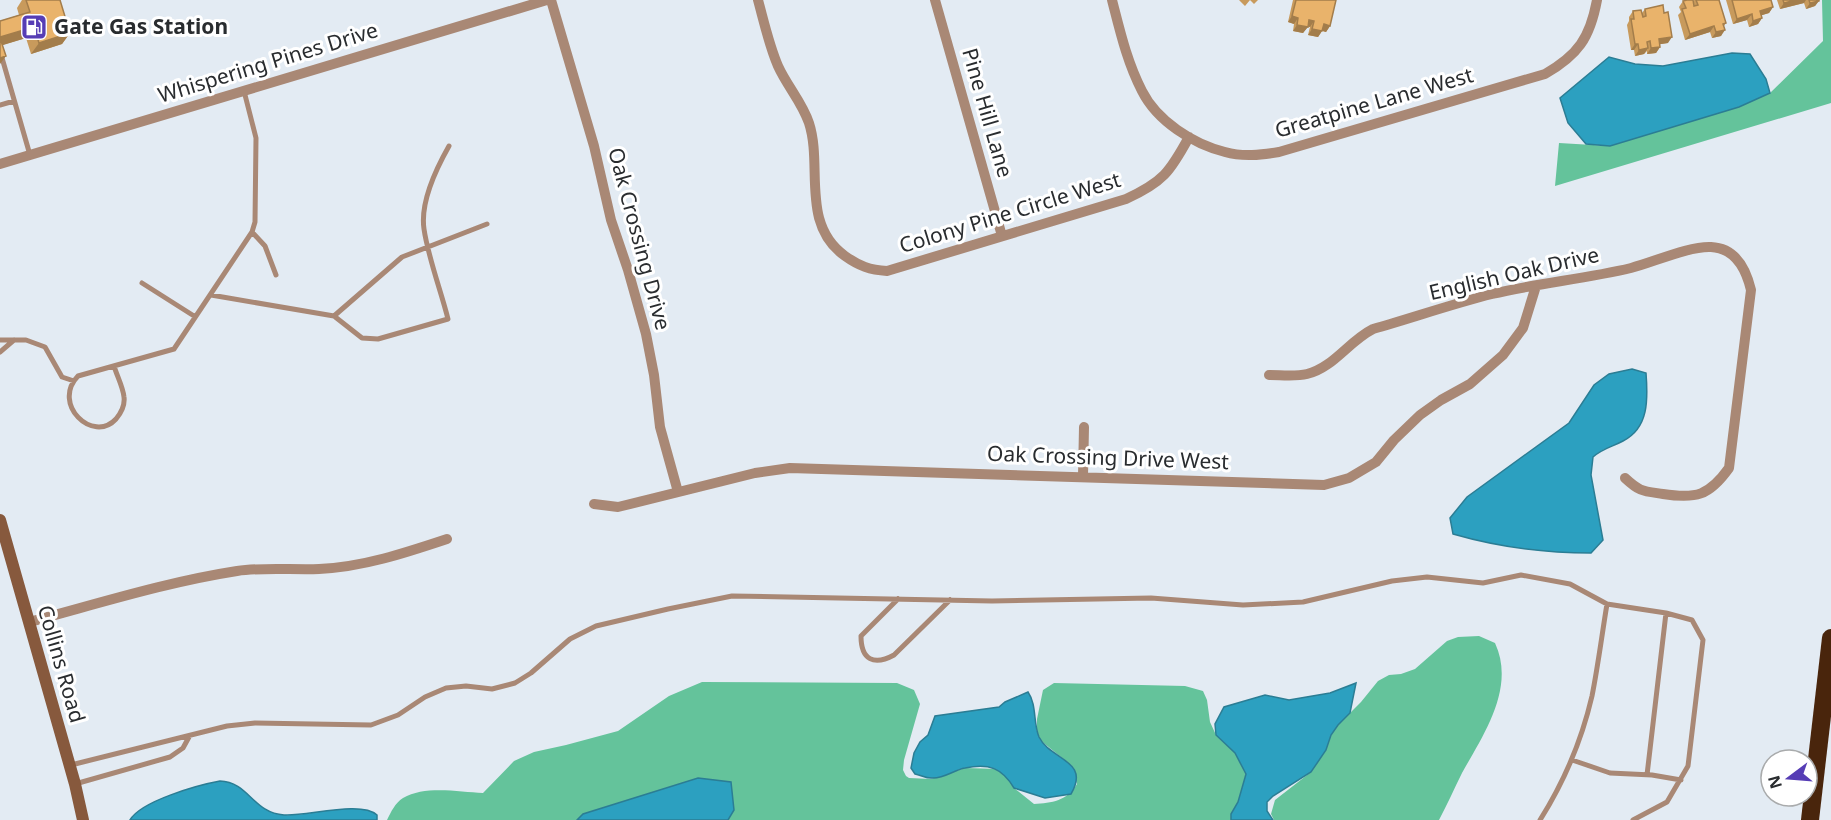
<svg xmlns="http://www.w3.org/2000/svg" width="1831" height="820" font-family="'Noto Sans',sans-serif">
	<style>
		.forest { fill: #64c39b }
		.water { fill: #2ca0c0; stroke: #2b7d94; stroke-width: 1.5 }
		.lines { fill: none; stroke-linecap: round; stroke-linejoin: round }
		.lane { stroke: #a98875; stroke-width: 5 }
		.street { stroke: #a98875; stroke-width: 10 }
		.secondary { stroke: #87593d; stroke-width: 12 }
		.highway { stroke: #49250c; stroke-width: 18 }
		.wall { fill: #c89a5c }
		.shaded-wall { fill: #a37d4b }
		.building { fill: #e9b36b; stroke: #a37d4b; stroke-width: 1.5 }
		.labels { text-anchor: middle; stroke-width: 6; stroke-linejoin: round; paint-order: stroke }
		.poi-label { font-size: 21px; font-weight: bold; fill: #292c2f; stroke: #fff; text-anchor: start }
		.street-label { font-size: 21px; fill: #292c2f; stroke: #fff }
	</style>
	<rect width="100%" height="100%" fill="#e3ebf3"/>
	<path class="forest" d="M 1822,0 L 1831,0 L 1831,103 L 1555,186 L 1559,143 L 1610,146 L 1770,93 L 1823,41 Z
		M 1479,636 L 1495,643 C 1516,688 1483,735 1462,773 C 1454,789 1447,805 1439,820 L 1274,820 L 1271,814 L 1275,800 L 1311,772 L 1326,750 L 1331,735 L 1338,725 L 1361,702 L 1378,681 L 1389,675 L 1401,674 L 1415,669 L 1447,641 L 1458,637 Z
		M 702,682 L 897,683 L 914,690 L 920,704 L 904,760 L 903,770 L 906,776 L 909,778 L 931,779 L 965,768 L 999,769 L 1007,776 L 1014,788 L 1034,804 C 1052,803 1067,801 1077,784 L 1072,766 L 1040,740 L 1037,730 L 1037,719 L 1043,690 L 1054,683 L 1185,686 L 1203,691 L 1207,700 L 1210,722 L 1216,735 L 1235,753 L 1246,774 L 1238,802 L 1231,814 L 1231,820 L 387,820 C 391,812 395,803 403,798 C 425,785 459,792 483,793 L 514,761 L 534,752 L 566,745 L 618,731 L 669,696 Z"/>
	<path class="water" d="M 1732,53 L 1750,54 L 1766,79 L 1770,93 L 1739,107 L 1610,146 L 1586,144 L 1568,123 L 1560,98 L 1609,57 L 1635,64 L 1663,66 Z
		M 1632,369 L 1646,373 C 1648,399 1649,428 1623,441 C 1612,447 1603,448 1593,457 L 1591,475 L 1603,540 L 1591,553 C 1545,553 1498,547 1453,534 L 1450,518 L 1467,497 L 1569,423 L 1594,385 L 1609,374 Z
		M 1356,683 L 1350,713 L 1338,725 L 1331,735 L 1326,750 L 1311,772 L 1273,796 L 1267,802 L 1267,811 L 1273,820 L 1231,820 L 1231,814 L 1238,802 L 1246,774 L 1235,753 L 1216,735 L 1215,724 L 1224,707 L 1265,695 L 1289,700 L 1330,693 Z
		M 1028,692 C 1037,705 1033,723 1039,737 C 1050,760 1091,760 1071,794 L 1045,798 L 1014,788 C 1002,768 989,763 965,768 C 954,770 945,778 933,778 C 927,779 921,775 915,774 L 911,768 L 914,753 L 920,742 L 928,735 L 935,716 L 999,707 L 1005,702 Z
		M 698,778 L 731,782 L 734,810 L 728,820 L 577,820 L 583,814 Z
		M 220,781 C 249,782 253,813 284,815 C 305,817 361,800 377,815 L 377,820 L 130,820 C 141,801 198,785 220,781 Z"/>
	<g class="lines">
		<path class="lane" d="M 0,51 L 30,155
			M 0,105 L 14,101
			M 252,232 L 265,246 L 276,275
			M 142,283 L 194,316
			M 211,295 L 334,316 L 362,338 L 378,339 L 448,319 C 441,291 428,257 424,229 C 420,202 436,169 449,146
			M 334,316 L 402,257 L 487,224
			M 0,340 L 26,340 L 45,347 L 62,377 L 74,381
			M 0,352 L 14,340
			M 114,366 C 117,376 123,387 124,397 C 125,405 121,413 116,419 C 93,444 51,404 78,376 L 174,349 L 252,232 L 255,222 L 256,138 L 244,91
			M 898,599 L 861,636 C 861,660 874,666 894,655 L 950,600
			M 1572,760 L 1610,773 L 1652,775 L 1681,780
			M 71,765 L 227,726 L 255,723 L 371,725 L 398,715 L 425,697 L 446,688 L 466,686 L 492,689 L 515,683 L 531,673 L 570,639 L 596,626 L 668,609 L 732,596 L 992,601 L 1151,598 L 1243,605 L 1303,602 L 1392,581 L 1427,577 L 1483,583 L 1521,575 L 1570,584 L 1607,604 L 1666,613 L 1692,620 L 1703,640 L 1688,766 L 1667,802 L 1633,820
			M 1647,775 L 1666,613
			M 75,784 L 170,757 L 183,748 L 189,737
			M 1540,820 C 1564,782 1582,739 1592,696 C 1598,666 1602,634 1607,604"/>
		<path class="street" d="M 551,0 L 594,146 L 611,220 L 628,270 L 646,334 L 654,375 L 660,427 L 678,492
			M 758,0 C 764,22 769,45 778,66 C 787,86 802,102 809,123 C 823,166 800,224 845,256 C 859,266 870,270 887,271 L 1126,199 C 1163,182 1170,172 1189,137
			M 935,0 L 1002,236
			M 1112,0 C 1120,31 1127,62 1142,91 C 1157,121 1193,144 1225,152 C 1243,157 1261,155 1279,152 L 1545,74 C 1578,55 1590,38 1597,0
			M 0,164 L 547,0
			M 1269,375 C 1281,375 1295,377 1307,374 C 1333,368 1349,341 1373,329 C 1412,318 1452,304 1492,294 C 1538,283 1585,279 1631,268 C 1654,262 1689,246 1711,247 C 1735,248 1746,269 1751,290 L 1729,468 C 1709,496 1696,499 1663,494 C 1643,491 1640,492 1625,478
			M 1083,476 L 1084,427
			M 594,504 L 618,507 L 755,473 L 790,468 L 1324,485 L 1349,478 L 1376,462 L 1394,440 L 1420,415 L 1441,400 L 1470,384 L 1503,355 L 1523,328 L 1536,286
			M 29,622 C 97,604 166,582 237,571 C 263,567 292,570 319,569 C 363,567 405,553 447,539"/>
		<path class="secondary" d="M 0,520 L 75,784 L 83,820"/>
		<path class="highway" d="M 1810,820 L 1831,638"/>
	</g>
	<path class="wall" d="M 22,0 L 60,0 L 70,33 L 62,44 L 31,54 L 26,38 L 2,45 L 0,21 L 19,15 L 17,8 Z
		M 1239,0 L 1258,0 L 1254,4 L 1250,0 L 1245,6 Z
		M 1293,0 L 1336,0 L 1330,26 L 1326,32 L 1322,31 L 1318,37 L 1308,35 L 1310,27 L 1308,26 L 1303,33 L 1293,31 L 1294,24 L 1288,22 Z
		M 1694,0 L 1719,0 L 1726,23 L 1724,26 L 1721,36 L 1712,38 L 1710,32 L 1685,40 L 1678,15 L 1681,12 L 1679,7 L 1683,1 L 1693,1 Z
		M 1726,0 L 1771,0 L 1773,7 L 1769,13 L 1762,15 L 1762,18 L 1758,24 L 1749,27 L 1747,20 L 1733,24 Z
		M 1777,0 L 1819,0 L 1815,6 L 1806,9 L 1804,3 L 1780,9 Z
		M 1645,9 L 1668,43 L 1660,44 L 1660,47 L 1656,53 L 1647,54 L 1647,51 L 1644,54 L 1635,56 L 1634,50 L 1631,50 L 1627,25 L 1629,21 L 1629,17 L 1633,11 L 1642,13 Z"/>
	<path class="shaded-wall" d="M 1796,0 L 1806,0 L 1804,3 L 1780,9 L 1784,3 Z
		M 1819,1 L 1815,6 L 1806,9 L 1810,3 Z
		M 1773,7 L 1769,13 L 1756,17 L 1760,11 Z
		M 1752,14 L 1747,20 L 1733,24 L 1737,19 Z
		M 1292,16 L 1298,18 L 1294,24 L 1288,22 Z
		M 1762,18 L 1758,24 L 1749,27 L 1753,21 Z
		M 1309,20 L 1314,21 L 1310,27 L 1305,26 Z
		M 1324,24 L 1330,26 L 1326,32 L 1320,30 Z
		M 1297,25 L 1308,27 L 1303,33 L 1293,31 Z
		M 1714,26 L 1710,32 L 1685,40 L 1690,34 Z
		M 34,27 L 26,38 L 0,46 L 0,37 Z
		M 1312,29 L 1322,31 L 1318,37 L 1308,35 Z
		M 1725,30 L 1721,36 L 1712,38 L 1716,32 Z
		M 70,33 L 62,44 L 31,54 L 39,43 Z
		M 1672,37 L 1668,43 L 1655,45 L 1659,39 Z
		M 1635,44 L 1638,44 L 1634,50 L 1631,50 Z
		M 1660,47 L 1656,53 L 1647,54 L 1651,48 Z
		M 1648,48 L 1644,54 L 1635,56 L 1639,50 Z
		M 6,56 L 0,64 L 0,58 Z"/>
	<path class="building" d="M 26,0 L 60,0 L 70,33 L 39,43 L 34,27 L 0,37 L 0,21 L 30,12 Z
		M 1296,0 L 1336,0 L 1330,26 L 1324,24 L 1322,31 L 1312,29 L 1314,21 L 1309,20 L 1308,27 L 1297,25 L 1298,18 L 1292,16 Z
		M 1687,0 L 1693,0 L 1694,6 L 1698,5 L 1696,0 L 1719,0 L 1726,23 L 1723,24 L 1725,30 L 1716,32 L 1714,26 L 1690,34 L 1682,9 L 1686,8 L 1683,1 Z
		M 1732,0 L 1771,0 L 1773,7 L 1760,11 L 1762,18 L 1753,21 L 1752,14 L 1737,19 Z
		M 1783,0 L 1796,0 L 1784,3 Z
		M 1809,0 L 1819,0 L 1819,1 L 1810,3 Z
		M 1663,5 L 1664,13 L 1668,12 L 1672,37 L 1659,39 L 1660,47 L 1651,48 L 1650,41 L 1647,42 L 1648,48 L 1639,50 L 1638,44 L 1635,44 L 1631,19 L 1634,19 L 1633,11 L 1641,10 L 1643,17 L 1646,16 L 1645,9 Z
		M 0,38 L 6,56 L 0,58 Z"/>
	<defs>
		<symbol id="fuel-square" viewBox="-11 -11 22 22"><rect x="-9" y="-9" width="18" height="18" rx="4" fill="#563db5" stroke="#fff"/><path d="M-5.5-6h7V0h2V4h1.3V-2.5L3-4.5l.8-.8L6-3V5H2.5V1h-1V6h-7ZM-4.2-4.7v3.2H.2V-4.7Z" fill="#fff"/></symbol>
	</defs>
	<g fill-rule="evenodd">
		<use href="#fuel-square" x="19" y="12" width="30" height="30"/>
	</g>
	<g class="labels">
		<g class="poi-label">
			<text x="54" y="34">Gate Gas Station</text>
		</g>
		<g class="street-label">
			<text transform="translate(268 63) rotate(-17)" y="7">Whispering Pines Drive</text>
			<text transform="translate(1374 103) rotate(-16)" y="7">Greatpine Lane West</text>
			<text transform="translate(987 113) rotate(74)" y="7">Pine Hill Lane</text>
			<text transform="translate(1010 213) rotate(-17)" y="7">Colony Pine Circle West</text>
			<text transform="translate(639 239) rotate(75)" y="7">Oak Crossing Drive</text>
			<text transform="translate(1514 274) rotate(-13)" y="7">English Oak Drive</text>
			<text transform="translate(1108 458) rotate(2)" y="7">Oak Crossing Drive West</text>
			<text transform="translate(61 664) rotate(74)" y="7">Collins Road</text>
		</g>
	</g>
	<g transform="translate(1789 778) rotate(254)"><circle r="28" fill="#ffffff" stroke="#a9abac" stroke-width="1.5"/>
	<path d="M0-4.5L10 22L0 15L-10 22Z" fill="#563db5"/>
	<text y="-9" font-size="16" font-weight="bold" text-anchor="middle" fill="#292c2f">N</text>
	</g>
</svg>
